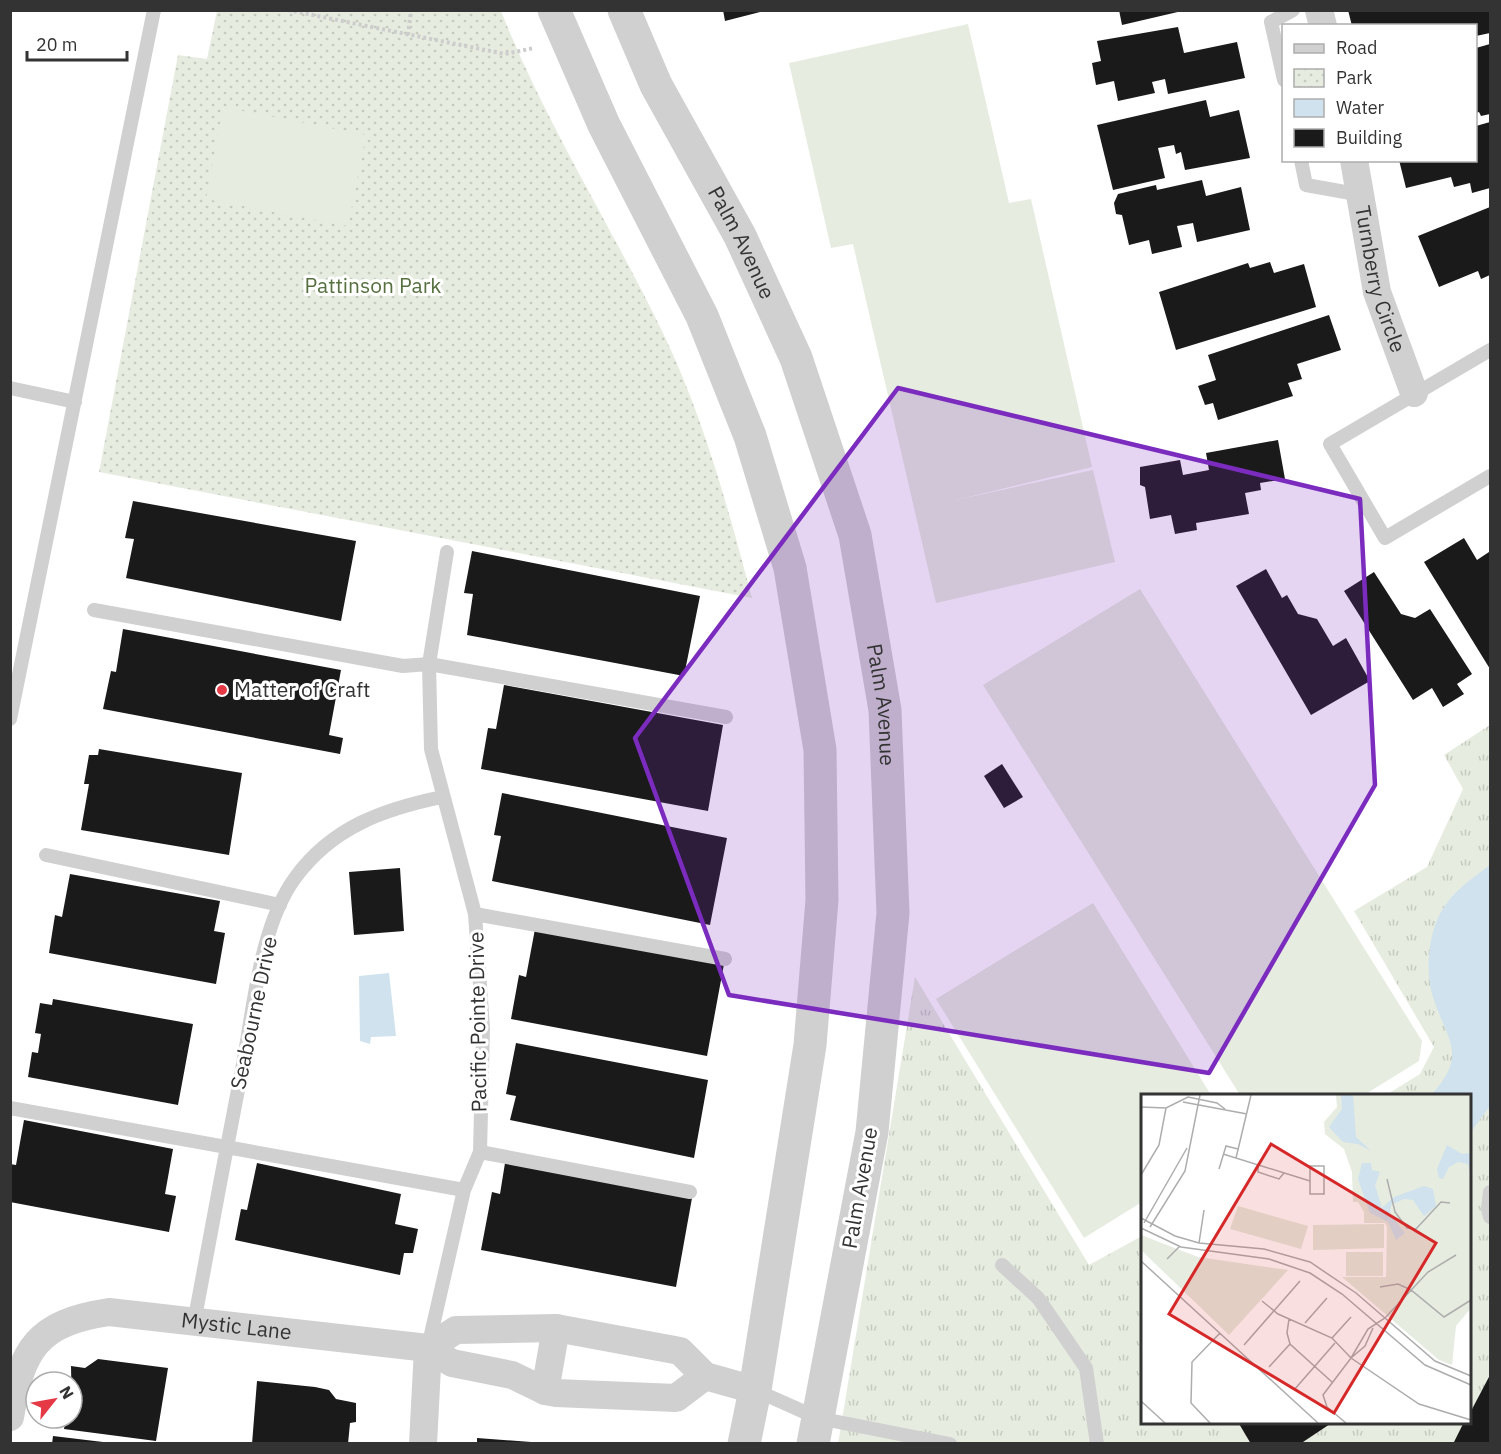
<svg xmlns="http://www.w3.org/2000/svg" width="1501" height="1454" font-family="'IBM Plex Sans',sans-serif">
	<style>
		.grass { fill: url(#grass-tufts) }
		.park { fill: url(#park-dots) }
		.garden { fill: #e6ecdf }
		.water { fill: #cfe2ee }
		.building { fill: #1a1a1a }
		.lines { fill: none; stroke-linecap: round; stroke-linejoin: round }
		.path { stroke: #cdcdcd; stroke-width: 4; stroke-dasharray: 3 3; stroke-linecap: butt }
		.service { stroke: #d0d0d0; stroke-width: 14 }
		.minor { stroke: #d0d0d0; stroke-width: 28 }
		.tertiary { stroke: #d0d0d0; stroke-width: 33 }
		.marked { fill: #7b2cbf; fill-opacity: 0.2; stroke: #7b2cbf; stroke-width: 4.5; stroke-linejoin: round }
		.poi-dot { fill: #e63946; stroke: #fff; stroke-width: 2 }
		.labels { text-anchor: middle; stroke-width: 6; stroke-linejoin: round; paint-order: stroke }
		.street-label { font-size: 21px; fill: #333; stroke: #fff }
		.park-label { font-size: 21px; fill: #56703f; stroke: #fff }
		.poi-label { font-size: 21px; fill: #333; stroke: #fff; text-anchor: start }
		.inset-road { fill: none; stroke: #adadad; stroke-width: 1.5 }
		.view { fill: #d62828; fill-opacity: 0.15; stroke: #d62828; stroke-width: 3 }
		.inset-edge { fill: none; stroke: #333; stroke-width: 3 }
	</style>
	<defs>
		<pattern id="grass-tufts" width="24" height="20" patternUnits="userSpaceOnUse" patternTransform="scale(1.5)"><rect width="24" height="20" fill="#e6ecdf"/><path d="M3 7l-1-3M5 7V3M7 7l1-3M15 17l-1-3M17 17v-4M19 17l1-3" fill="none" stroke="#c6cbc0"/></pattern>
		<pattern id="park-dots" width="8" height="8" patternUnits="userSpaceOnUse" patternTransform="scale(1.5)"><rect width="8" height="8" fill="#e6ecdf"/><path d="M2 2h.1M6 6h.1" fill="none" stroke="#c6cbc0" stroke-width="1.8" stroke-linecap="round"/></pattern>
	</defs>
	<rect width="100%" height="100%" fill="#fff"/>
	<path class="grass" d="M 1490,725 L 1490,1443 L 838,1444 L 915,977 L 1089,1265 L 1142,1236 L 1142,1422 L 1470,1422 L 1470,1096 L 1386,1095 L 1420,1074 L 1434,1047 L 1354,911 L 1427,867 L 1463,789 L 1444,755 Z"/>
	<path class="park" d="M 217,11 L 501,11 C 545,122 610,224 662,331 C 703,415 728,508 752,598 L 99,472 L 178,55 L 207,59 Z"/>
	<path class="garden" d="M 968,24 L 1009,203 L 1031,199 L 1092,467 L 956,500 L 1093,470 L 1115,562 L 936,603 L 853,244 L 831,248 L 789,63 Z
		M 223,107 L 366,135 L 348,226 L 206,199 Z
		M 1140,589 L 1422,1041 L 1419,1061 L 1364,1095 L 1240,1095 L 983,685 Z
		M 1093,903 L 1211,1095 L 1142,1096 L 1142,1202 L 1084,1238 L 936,999 Z"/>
	<path class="water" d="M 1490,865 L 1490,1106 L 1470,1133 L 1470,1096 L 1431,1095 C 1468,1055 1448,1042 1434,1000 C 1429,988 1428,969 1429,955 C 1434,907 1453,892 1490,865 Z
		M 389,973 L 396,1036 L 371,1037 L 370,1044 L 360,1041 L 359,976 Z"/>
	<path class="building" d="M 723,10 L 764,10 L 764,11 L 725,21 Z
		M 1119,10 L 1182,10 L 1182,11 L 1122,25 Z
		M 1348,10 L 1490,10 L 1490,33 L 1476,36 L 1476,26 L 1352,26 Z
		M 1178,27 L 1184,53 L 1237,42 L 1245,78 L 1168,94 L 1165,79 L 1152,82 L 1155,93 L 1118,101 L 1114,81 L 1096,85 L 1092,63 L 1101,61 L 1097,41 Z
		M 1490,44 L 1490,114 L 1481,116 L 1479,112 L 1476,113 L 1476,48 Z
		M 1206,100 L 1210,117 L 1239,110 L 1250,158 L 1185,170 L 1181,152 L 1176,154 L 1174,145 L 1158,148 L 1165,178 L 1113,190 L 1097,125 Z
		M 1490,122 L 1490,188 L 1472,193 L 1470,183 L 1454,187 L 1451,177 L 1406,188 L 1399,160 L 1476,160 L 1476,126 Z
		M 1202,180 L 1206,196 L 1241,187 L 1250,230 L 1197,242 L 1193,223 L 1177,226 L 1182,247 L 1152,254 L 1149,240 L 1129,245 L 1122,215 L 1116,214 L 1114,203 L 1118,194 L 1156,185 L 1157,190 Z
		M 1490,207 L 1490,275 L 1481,279 L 1478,271 L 1439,287 L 1418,236 Z
		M 1270,262 L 1274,273 L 1304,264 L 1316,307 L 1176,350 L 1159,292 L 1248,263 L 1250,268 Z
		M 1329,315 L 1341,350 L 1297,364 L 1302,379 L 1288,383 L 1293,396 L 1218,420 L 1213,403 L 1205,405 L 1198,386 L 1216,380 L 1208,355 Z
		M 1278,440 L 1285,479 L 1260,483 L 1261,490 L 1245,493 L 1249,514 L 1196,523 L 1197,530 L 1175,534 L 1171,515 L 1150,519 L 1145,487 L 1140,485 L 1140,467 L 1180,460 L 1183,475 L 1209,470 L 1206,453 Z
		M 133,501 L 356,541 L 341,621 L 126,578 L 134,539 L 125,538 Z
		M 1464,538 L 1477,560 L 1489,552 L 1490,555 L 1490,669 L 1424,562 Z
		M 472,551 L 700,596 L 684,676 L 467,635 L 473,594 L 464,593 Z
		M 1266,569 L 1282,598 L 1287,595 L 1298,614 L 1317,619 L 1333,646 L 1346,638 L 1370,681 L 1311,715 L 1236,586 Z
		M 1374,572 L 1401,614 L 1415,618 L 1430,609 L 1472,674 L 1457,684 L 1464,694 L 1443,707 L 1432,688 L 1413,700 L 1344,591 Z
		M 123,629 L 341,670 L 329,735 L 343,738 L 340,754 L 103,709 L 111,671 L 116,672 Z
		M 504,685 L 723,725 L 708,811 L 481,769 L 488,728 L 496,729 Z
		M 99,749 L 242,773 L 229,855 L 81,830 L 89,784 L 84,784 L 89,755 L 98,755 Z
		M 1002,764 L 1023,797 L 1004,808 L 984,776 Z
		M 502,793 L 727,838 L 710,925 L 492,881 L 501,836 L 494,835 Z
		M 400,868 L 404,931 L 354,935 L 349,872 Z
		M 70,874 L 220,901 L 214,931 L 225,933 L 216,984 L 49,953 L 55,915 L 62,917 Z
		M 535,929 L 724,964 L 707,1056 L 511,1019 L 519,975 L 526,977 Z
		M 53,999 L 193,1024 L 178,1105 L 28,1077 L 32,1052 L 38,1053 L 41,1034 L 35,1033 L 40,1003 L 52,1005 Z
		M 516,1043 L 708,1080 L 694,1158 L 510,1120 L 516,1096 L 506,1094 Z
		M 24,1120 L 173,1149 L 165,1194 L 176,1196 L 169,1232 L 10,1202 L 10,1164 L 16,1165 Z
		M 257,1163 L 401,1194 L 395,1224 L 418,1229 L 413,1253 L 404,1253 L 400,1275 L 235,1240 L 241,1209 L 247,1210 Z
		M 505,1163 L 692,1198 L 676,1287 L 481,1250 L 492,1192 L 500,1194 Z
		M 98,1359 L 168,1368 L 156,1441 L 64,1429 L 66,1418 L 72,1418 L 71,1366 L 85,1368 Z
		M 1490,1375 L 1490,1444 L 1453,1444 L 1464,1422 L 1470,1422 L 1470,1413 Z
		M 257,1381 L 315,1387 L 329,1390 L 336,1399 L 356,1403 L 356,1422 L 350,1423 L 348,1444 L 252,1444 Z
		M 1238,1422 L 1333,1422 L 1300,1444 L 1251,1444 Z
		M 53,1436 L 103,1442 L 103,1444 L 52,1444 Z
		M 477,1438 L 531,1442 L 531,1444 L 477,1444 Z"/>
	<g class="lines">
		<path class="path" d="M 288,10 L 505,54 L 534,48
			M 408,35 L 411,10"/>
		<path class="service" d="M 1284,80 L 1271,22 L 1293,10
			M 1301,160 L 1306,185 L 1362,195
			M 1490,350 L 1330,444 L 1385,538 L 1490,476
			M 10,388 L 75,402
			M 94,610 L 403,666 L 429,664 L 726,717
			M 10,719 L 154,10
			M 46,855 L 280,905
			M 475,914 L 725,959
			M 10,1108 L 464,1190
			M 480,1152 L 690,1192
			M 1490,1192 L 1488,1209 L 1490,1217
			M 1002,1265 L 1038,1298 L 1086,1368 L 1097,1444
			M 194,1323 C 210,1237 226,1150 243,1064 C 254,1006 260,926 295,878 C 332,827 384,809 442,797
			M 429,1343 L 464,1190 L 480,1152 L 483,1028 L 475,914 L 431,749 L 429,664 L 447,552
			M 755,1390 L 818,1418 L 950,1444"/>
		<g class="minor">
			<path d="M 1319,10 L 1323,26"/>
			<path id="s1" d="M 1354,160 L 1377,292 L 1414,393"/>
			<path d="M 428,1348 L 456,1330 L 556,1328 L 680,1351 L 705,1376 L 755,1390"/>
			<path d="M 545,1391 L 556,1328"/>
			<path id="s2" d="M 10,1417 C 22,1348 37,1323 109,1312 L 428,1348 L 452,1363 L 512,1375 L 545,1391 L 556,1393 L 676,1398 L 705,1376"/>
			<path d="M 423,1444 L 428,1348"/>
		</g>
		<g class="tertiary">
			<path d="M 554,10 L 604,125 L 702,316 L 750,436 L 790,568 L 820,750 L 822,900 L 810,1045 L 755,1390 L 744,1444"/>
			<path id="s3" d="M 624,10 L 656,85 L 740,236 L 796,358 L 855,535 L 885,710 L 893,913 L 872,1132 L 813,1444"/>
		</g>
	</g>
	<path class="marked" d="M 898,388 L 1360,499 L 1375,785 L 1209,1073 L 729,995 L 635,738 Z"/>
	<circle class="poi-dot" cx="222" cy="690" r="6"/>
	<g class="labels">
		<g class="street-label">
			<text dy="7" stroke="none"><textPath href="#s3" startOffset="261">Palm Avenue</textPath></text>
			<text dy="7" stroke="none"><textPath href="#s1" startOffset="122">Turnberry Circle</textPath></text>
			<text dy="7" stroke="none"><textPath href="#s3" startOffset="747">Palm Avenue</textPath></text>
			<text transform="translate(254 1013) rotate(-78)" y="7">Seabourne Drive</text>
			<text transform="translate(478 1022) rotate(-91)" y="7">Pacific Pointe Drive</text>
			<text transform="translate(860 1188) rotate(-80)" y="7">Palm Avenue</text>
			<text dy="7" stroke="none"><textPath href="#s2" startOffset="288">Mystic Lane</textPath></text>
		</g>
		<g class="park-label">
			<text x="373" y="293">Pattinson Park</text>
		</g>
		<g class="poi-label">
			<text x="234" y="697">Matter of Craft</text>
		</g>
	</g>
	<g transform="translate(1141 1094)">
		<rect width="330" height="330" fill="#fff"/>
		<path d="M 195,1 L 330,1 L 330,214 L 315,232 L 311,271 L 298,266 L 201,183 L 245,183 L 246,133 L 244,129 L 223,129 L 223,118 L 217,108 L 212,108 L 211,78 L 203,55 L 184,40 L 183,28 L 196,13 Z" fill="#e6ecdf"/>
		<path d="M 0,141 L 57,163 L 147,176 L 88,241 L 0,156 Z" fill="#e6ecdf"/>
		<path d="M 97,112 L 167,132 L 160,155 L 89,135 ZM 243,130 L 243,154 L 172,156 L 172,131 ZM 205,158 L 242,158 L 242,182 L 205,182 ZM57 199a9 9 0 1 1 18 0a9 9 0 1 1-18 0Z" fill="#e6ecdf"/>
		<path d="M 200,1 L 212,1 L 215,43 L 230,57 L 217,50 L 202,48 L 188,33 L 201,15 ZM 306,51 L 321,60 L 330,59 L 330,83 L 327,70 L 317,68 L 308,73 L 302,85 L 298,84 L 296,75 ZM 221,69 L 230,69 L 231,76 L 239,78 L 234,91 L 241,114 L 253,103 L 283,92 L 292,95 L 295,112 L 283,122 L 272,106 L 263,105 L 250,111 L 249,120 L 264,139 L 255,146 L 247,128 L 229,119 L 217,85 Z" fill="#cfe2ee"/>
		<path class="inset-road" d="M 42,8 L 106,20M 0,13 L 25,14 L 47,3 L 76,9 L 84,15M 82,60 L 169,87M 95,64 L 110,1M 117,71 L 117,78 L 138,85 L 143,79M 169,72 L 183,72 L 183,100 L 169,100 ZM 78,75 L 85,52 L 97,55M 0,81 L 18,51 L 25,14M 246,85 L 254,118 L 266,134 L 275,135 L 300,108 L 309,109M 0,124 L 34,142 L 58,149 L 123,155 L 169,168 L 215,199 L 294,267 L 330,282M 3,129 L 46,54M 9,133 L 44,77 L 59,1M 0,134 L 40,153 L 128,165 L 169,179 L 201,200 L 284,271 L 330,291M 58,149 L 63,116M 26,165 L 39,152M 0,167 L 177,329M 239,193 L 257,190 L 270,196 L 303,223 L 330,206M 121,207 L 137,220 L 191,244 L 210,264 L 278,310 L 330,326M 148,225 L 146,239 L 149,250 L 191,288M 164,229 L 186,204M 191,244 L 210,223M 103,251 L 159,187M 210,264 L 227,235 L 244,224 L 287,178 L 315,161M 128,273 L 149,250M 153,296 L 194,249M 0,307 L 24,329M 69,329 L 50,309 L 51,268 L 79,239M 205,329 L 186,313 L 182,301 L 210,264 L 224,252 L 232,234"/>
		<path class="view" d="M 130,50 L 295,149 L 193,319 L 28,220 Z"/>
		<rect width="330" height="330" class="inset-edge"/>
	</g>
	<rect width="1501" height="1454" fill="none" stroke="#333333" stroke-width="24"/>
	<rect x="1282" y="24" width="195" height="138" fill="#ffffff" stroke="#adadad" stroke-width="1.5"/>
	<rect x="1294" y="44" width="30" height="9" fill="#d0d0d0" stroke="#adadad" stroke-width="1.5"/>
	<text x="1336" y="54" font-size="18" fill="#333333">Road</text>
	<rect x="1294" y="69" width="30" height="18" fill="url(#park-dots)" stroke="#adadad" stroke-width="1.5"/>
	<text x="1336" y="84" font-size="18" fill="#333333">Park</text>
	<rect x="1294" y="99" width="30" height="18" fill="#cfe2ee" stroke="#adadad" stroke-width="1.5"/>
	<text x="1336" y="114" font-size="18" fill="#333333">Water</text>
	<rect x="1294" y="129" width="30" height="18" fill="#1a1a1a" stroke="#adadad" stroke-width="1.5"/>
	<text x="1336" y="144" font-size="18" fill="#333333">Building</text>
	<g transform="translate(54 1400) rotate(59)"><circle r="28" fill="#ffffff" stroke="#adadad" stroke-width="1.5"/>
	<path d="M0-4.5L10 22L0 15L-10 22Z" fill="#e63946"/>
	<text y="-9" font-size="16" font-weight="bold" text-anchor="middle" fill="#333333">N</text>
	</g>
	<path d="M27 51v9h100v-9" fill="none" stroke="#333333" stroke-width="3"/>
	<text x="36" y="51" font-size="18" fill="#333333" stroke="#ffffff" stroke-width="4.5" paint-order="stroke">20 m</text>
</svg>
